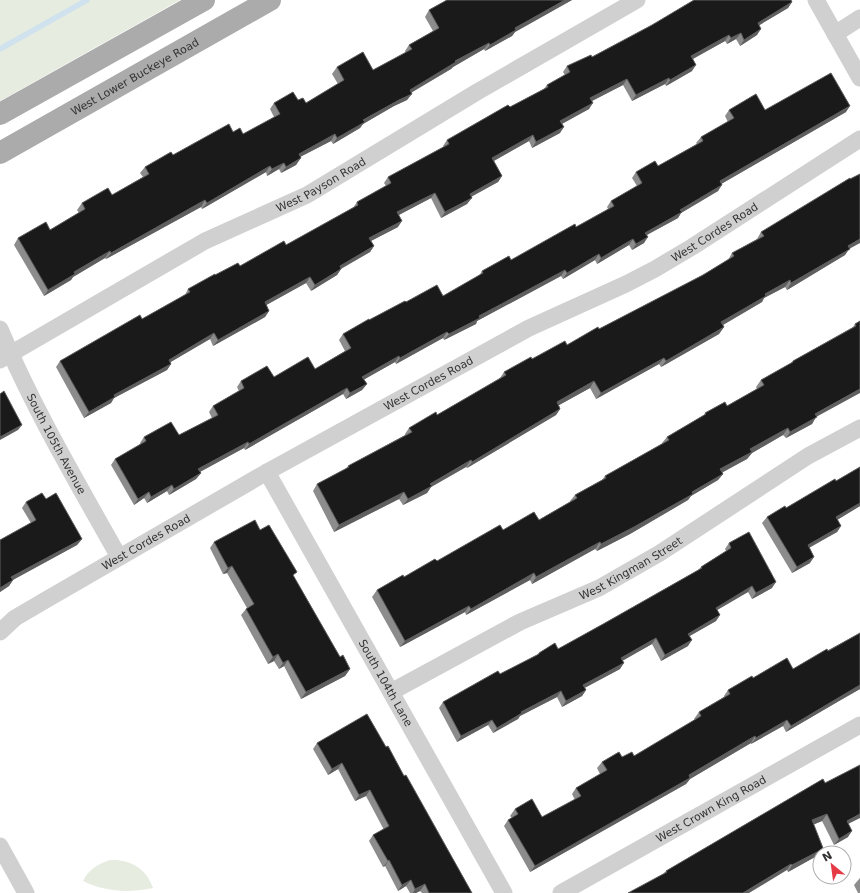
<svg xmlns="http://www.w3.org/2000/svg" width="860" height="893" font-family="'DejaVu Sans',sans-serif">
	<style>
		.green { fill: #e6ecdf }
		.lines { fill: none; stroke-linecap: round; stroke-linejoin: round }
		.stream { stroke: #cfe2ee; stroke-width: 5.5 }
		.minor { stroke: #d0d0d0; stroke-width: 17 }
		.major { stroke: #ababab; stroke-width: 22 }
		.wall { fill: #8c8c8c }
		.shaded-wall { fill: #5f5f5f }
		.building { fill: #1a1a1a; stroke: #5f5f5f }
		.labels { text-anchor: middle; stroke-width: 4; stroke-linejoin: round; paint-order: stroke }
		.street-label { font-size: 11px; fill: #333; stroke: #fff }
	</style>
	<rect width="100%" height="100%" fill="#fff"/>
	<path class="green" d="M 0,0 L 180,0 L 0,101 Z
		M 110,860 C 130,859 147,869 153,888 C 128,893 106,892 83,881 C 89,869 98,864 110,860 Z"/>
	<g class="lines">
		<path class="stream" d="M 0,49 L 87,0"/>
		<g class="minor">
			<path d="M 816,0 L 860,78"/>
			<path d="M 835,34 L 860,18"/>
			<path id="s1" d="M 0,329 C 33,408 77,482 119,557"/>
			<path id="s2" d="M 0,360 L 205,241 L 307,195 L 477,92 L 637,0"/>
			<path id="s3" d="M 267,472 L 504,893"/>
			<path id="s4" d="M 0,632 L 15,618 L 44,601 L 267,472 L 529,328 L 626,284 L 655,269 L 692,247 L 860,139"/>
			<path id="s5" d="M 391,692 L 520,622 L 599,588 L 660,553 L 808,456 L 860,428"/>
			<path d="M 0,846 L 26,893"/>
			<path id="s6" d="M 561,893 L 860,725"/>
		</g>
		<g class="major">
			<path d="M 0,114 L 204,0"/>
			<path id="s7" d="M 0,153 L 270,0"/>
		</g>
	</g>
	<path class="wall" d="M 447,0 L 572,0 L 515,32 L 512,36 L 485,51 L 484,49 L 453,67 L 451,69 L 411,93 L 407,100 L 394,106 L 363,124 L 360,128 L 333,144 L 331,141 L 300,157 L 296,165 L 281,173 L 279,169 L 267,176 L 266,172 L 202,209 L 201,207 L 106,259 L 105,258 L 73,277 L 71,280 L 44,296 L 14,245 L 18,238 L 50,230 L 79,213 L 77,210 L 82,203 L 112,195 L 143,177 L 140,173 L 145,167 L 173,155 L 233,132 L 243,134 L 274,117 L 270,109 L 274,103 L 298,100 L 306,103 L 338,84 L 332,74 L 337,67 L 373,70 L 406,53 L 405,51 L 409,45 L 433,31 L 425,17 L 429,10 Z
		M 792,2 L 788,8 L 759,25 L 757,35 L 740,46 L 736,39 L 727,44 L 725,41 L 693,59 L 692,71 L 666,86 L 665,84 L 632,101 L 623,85 L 592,101 L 589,109 L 562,124 L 560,133 L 532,148 L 529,141 L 494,161 L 502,176 L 498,182 L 471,197 L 467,204 L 441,218 L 431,198 L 399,215 L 398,227 L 371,241 L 374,246 L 370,252 L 341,269 L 337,275 L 311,291 L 306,283 L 266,305 L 269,311 L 265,317 L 213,346 L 210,339 L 170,362 L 171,364 L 167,370 L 114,398 L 111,403 L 84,418 L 56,367 L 60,361 L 142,319 L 185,295 L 188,289 L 215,275 L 240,266 L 286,245 L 353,208 L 357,202 L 386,186 L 384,183 L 388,177 L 444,147 L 443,146 L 447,140 L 544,89 L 547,85 L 565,75 L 563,72 L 567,66 L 592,57 Z
		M 729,110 L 846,112 L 721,184 L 718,191 L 681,213 L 678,218 L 647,235 L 644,243 L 632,250 L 629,245 L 597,264 L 595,260 L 563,279 L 561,276 L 477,321 L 476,324 L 444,340 L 443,338 L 396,364 L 395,362 L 364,379 L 367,384 L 362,390 L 346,399 L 343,394 L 245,450 L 244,448 L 200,472 L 201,473 L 196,479 L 169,495 L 167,491 L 147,503 L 144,498 L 134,505 L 111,465 L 115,459 L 141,445 L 140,443 L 144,437 L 179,435 L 212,418 L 209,412 L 213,406 L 239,391 L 237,387 L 241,381 L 274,377 L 315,369 L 345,351 L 339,340 L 343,334 L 369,320 L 406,302 L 443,296 L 479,276 L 482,271 L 511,260 L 576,227 L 608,209 L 607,207 L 611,201 L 637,186 L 632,178 L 636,172 L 658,166 L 697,144 L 696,143 L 701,137 L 728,122 L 725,116 Z
		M 761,232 L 849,249 L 845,255 L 787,290 L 785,287 L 764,298 L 762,302 L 723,325 L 724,327 L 719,334 L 661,367 L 659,364 L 596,399 L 590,388 L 559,405 L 560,409 L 556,415 L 467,468 L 466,467 L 431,487 L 427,493 L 403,505 L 399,499 L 334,532 L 313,491 L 317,484 L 346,469 L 348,466 L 405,435 L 405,434 L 409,428 L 437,415 L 500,378 L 504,372 L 532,359 L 567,345 L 599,329 L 703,275 L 728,260 L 732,253 L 757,239 Z
		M 860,321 L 816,417 L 812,424 L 786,438 L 783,435 L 752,453 L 747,459 L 722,472 L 723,474 L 718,480 L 691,496 L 688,500 L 630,534 L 597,551 L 595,549 L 532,584 L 530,580 L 466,615 L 465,612 L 400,647 L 372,597 L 377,590 L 503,530 L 539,520 L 570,502 L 570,501 L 575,495 L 602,480 L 605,476 L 662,444 L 662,443 L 667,437 L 704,415 L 705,413 L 727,406 L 757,389 L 756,387 L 761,380 L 791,363 L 793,361 L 853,327 L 855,324 Z
		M 860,467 L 860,506 L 837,520 L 841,526 L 837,532 L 809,548 L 810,563 L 792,573 L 762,523 L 767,517 L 786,508 L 836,481 Z
		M 46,499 L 82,539 L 77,545 L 13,580 L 9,586 L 0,592 L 0,540 L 31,523 L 22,508 L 26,502 Z
		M 260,530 L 294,577 L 340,657 L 350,669 L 345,676 L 301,699 L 284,666 L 279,669 L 274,661 L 268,664 L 241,615 L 246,609 L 247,608 L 227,573 L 223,574 L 210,548 L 214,542 Z
		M 729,543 L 772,588 L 752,599 L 748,592 L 717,610 L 720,615 L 716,621 L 690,636 L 688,646 L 661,661 L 652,644 L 623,660 L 620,669 L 584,688 L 586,690 L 582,696 L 562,707 L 557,697 L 520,716 L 518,719 L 493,733 L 488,725 L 457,742 L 439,708 L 443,702 L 500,674 L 537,655 L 539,653 L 558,649 L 605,623 L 698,570 L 701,567 L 726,551 L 725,549 Z
		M 860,633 L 860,689 L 839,701 L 786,732 L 783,726 L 751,744 L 751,743 L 690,779 L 686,784 L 530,872 L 504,826 L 508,820 L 512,818 L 510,816 L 515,809 L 542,817 L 575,800 L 572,794 L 576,788 L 600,774 L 597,768 L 602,762 L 622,757 L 634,756 L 695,720 L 694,719 L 699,712 L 724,697 L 724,696 L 728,690 L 753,678 L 793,669 Z
		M 317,743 L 386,747 L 404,776 L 472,893 L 422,893 L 420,891 L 416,893 L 410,893 L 406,886 L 398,891 L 385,866 L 383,867 L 369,841 L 373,835 L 384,830 L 366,796 L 355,801 L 338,769 L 328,775 L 313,749 Z
		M 823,779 L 848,824 L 848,837 L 834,845 L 822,821 L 814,824 L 818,855 L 815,857 L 788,872 L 787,870 L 664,873 L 666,871 Z
		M 860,878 L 860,893 L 858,893 L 854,885 Z"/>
	<path class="shaded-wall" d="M 565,0 L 572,0 L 515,32 L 512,36 L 485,51 L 490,45 L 515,28 Z
		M 792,2 L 788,8 L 753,29 L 758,23 Z
		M 761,29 L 757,35 L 740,46 L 744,40 Z
		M 741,33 L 736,39 L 727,44 L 731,38 Z
		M 729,35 L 725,41 L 687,62 L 691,56 Z
		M 489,43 L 484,49 L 453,67 L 451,69 L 405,96 L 410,90 L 455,61 Z
		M 696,65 L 692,71 L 666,86 L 670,80 Z
		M 669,78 L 665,84 L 632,101 L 636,95 Z
		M 627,79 L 623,85 L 586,104 L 590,98 Z
		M 412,94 L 407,100 L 394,106 L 363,124 L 360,128 L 333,144 L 337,138 L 363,120 L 399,100 Z
		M 593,103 L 589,109 L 556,127 L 560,121 Z
		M 850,106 L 846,112 L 716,187 L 720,181 Z
		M 564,127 L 560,133 L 532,148 L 536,142 Z
		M 335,134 L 331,141 L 294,160 L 299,154 Z
		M 533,135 L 529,141 L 488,164 L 492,158 Z
		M 301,158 L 296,165 L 281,173 L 286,167 Z
		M 284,163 L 279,169 L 267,176 L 272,169 Z
		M 270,166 L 266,172 L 202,209 L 207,203 Z
		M 502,176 L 498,182 L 465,200 L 470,194 Z
		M 722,185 L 718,191 L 681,213 L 678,218 L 641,238 L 645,233 L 680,210 Z
		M 435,193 L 431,198 L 393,218 L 397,212 Z
		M 472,198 L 467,204 L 441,218 L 445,212 Z
		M 205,200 L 201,207 L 106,259 L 111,253 Z
		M 402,221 L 398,227 L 365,244 L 369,238 Z
		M 648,237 L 644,243 L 632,250 L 636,244 Z
		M 633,239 L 629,245 L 597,264 L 601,258 Z
		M 860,239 L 860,243 L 849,249 L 845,255 L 787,290 L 791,283 L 848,246 Z
		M 374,246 L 370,252 L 335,272 L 340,266 Z
		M 110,251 L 105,258 L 73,277 L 71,280 L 44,296 L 48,290 L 74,272 Z
		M 599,254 L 595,260 L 563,279 L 567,273 Z
		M 341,269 L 337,275 L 311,291 L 315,285 Z
		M 565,270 L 561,276 L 477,321 L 476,324 L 444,340 L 449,334 L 479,316 Z
		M 310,277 L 306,283 L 261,308 L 265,302 Z
		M 790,280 L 785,287 L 764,298 L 762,302 L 716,329 L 721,322 L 765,294 Z
		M 269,311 L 265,317 L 213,346 L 218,340 Z
		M 724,327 L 719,334 L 661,367 L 666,361 Z
		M 447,332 L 443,338 L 396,364 L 400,358 Z
		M 214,333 L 210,339 L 164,366 L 169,360 Z
		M 399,356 L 395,362 L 358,383 L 362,377 Z
		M 664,358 L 659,364 L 596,399 L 601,393 Z
		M 171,364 L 167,370 L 114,398 L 111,403 L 84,418 L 89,412 L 114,395 Z
		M 594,381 L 590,388 L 552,409 L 557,402 Z
		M 367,384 L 362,390 L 346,399 L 350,393 Z
		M 347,388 L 343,394 L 245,450 L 249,444 Z
		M 860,389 L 860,393 L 816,417 L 812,424 L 786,438 L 790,432 L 815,414 Z
		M 560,409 L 556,415 L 467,468 L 472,462 Z
		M 22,425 L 18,430 L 0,440 L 0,437 Z
		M 788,428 L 783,435 L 752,453 L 747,459 L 716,476 L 720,469 L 750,449 Z
		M 248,442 L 244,448 L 194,475 L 198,469 Z
		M 471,460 L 466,467 L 431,487 L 427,493 L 403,505 L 408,499 L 430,484 Z
		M 201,473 L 196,479 L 169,495 L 174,489 Z
		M 723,474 L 718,480 L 691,496 L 688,500 L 630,534 L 597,551 L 601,544 Z
		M 172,485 L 167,491 L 147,503 L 151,497 Z
		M 149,492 L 144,498 L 134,505 L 138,499 Z
		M 404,492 L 399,499 L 334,532 L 339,525 Z
		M 860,503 L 860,506 L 832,523 L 836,517 Z
		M 841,526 L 837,532 L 803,551 L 808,545 Z
		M 82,539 L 77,545 L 7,583 L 11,577 Z
		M 600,542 L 595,549 L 532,584 L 536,577 Z
		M 814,557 L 810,563 L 792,573 L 797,567 Z
		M 232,566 L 227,573 L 223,574 L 228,568 Z
		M 534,573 L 530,580 L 466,615 L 471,609 Z
		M 13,580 L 9,586 L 0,592 L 0,588 Z
		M 776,582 L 772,588 L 752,599 L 756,593 Z
		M 752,586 L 748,592 L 712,613 L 716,608 Z
		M 469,606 L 465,612 L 400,647 L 405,641 Z
		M 720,615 L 716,621 L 684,639 L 688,634 Z
		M 656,638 L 652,644 L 617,664 L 621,658 Z
		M 692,640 L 688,646 L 661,661 L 665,655 Z
		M 278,654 L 274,661 L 268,664 L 273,657 Z
		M 288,660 L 284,666 L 279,669 L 283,663 Z
		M 624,663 L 620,669 L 579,691 L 583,685 Z
		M 350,669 L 345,676 L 301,699 L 306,692 Z
		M 860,685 L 860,689 L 839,701 L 786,732 L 791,726 Z
		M 586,690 L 582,696 L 562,707 L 566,701 Z
		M 561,691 L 557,697 L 520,716 L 518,719 L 493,733 L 497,728 L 521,712 Z
		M 492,720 L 488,725 L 457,742 L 461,736 Z
		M 787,720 L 783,726 L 751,744 L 756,738 Z
		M 755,736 L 751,743 L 690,779 L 686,784 L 530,872 L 535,866 Z
		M 342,763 L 338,769 L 328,775 L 332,769 Z
		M 370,790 L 366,796 L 355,801 L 359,795 Z
		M 827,814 L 822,821 L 808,827 L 812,820 Z
		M 860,814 L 860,818 L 842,827 L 847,821 Z
		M 852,831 L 848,837 L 834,845 L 839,839 Z
		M 823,848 L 818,855 L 815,857 L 788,872 L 792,865 Z
		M 389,860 L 385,866 L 383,867 L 388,861 Z
		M 791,864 L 787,870 L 749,893 L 743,893 Z
		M 411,880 L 406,886 L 398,891 L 402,885 Z
		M 425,884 L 420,891 L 416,893 L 413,893 L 415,889 Z"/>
	<path class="building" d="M 447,0 L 565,0 L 515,28 L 516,30 L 490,45 L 489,43 L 455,61 L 456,62 L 410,90 L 412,94 L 399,100 L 363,120 L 365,122 L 337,138 L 335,134 L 299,154 L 301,158 L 286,167 L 284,163 L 272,169 L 270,166 L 207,203 L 205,200 L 111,253 L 110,251 L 74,272 L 75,274 L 48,290 L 18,238 L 46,222 L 50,230 L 85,209 L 82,203 L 108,188 L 112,195 L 149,174 L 145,167 L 171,152 L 173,155 L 229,124 L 233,132 L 240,128 L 243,134 L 280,114 L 274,103 L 293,92 L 298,100 L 303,98 L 306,103 L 344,80 L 337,67 L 363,52 L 373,70 L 412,49 L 409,45 L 439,28 L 429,10 Z
		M 694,0 L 791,0 L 792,2 L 758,23 L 761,29 L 744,40 L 741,33 L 731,38 L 729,35 L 691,56 L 696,65 L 670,80 L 669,78 L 636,95 L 627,79 L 590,98 L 593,103 L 560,121 L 564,127 L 536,142 L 533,135 L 492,158 L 502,176 L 470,194 L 472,198 L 445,212 L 435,193 L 397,212 L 402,221 L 369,238 L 374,246 L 340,266 L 341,269 L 315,285 L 310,277 L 265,302 L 269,311 L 218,340 L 214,333 L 169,360 L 171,364 L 114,395 L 115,397 L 89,412 L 60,361 L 140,315 L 142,319 L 190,292 L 188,289 L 215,274 L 215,275 L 238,263 L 240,266 L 284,241 L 286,245 L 358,205 L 357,202 L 391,183 L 388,177 L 449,144 L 447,140 L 508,105 L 510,107 L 548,87 L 547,85 L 570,72 L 567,66 L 591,55 L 592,57 L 652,25 Z
		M 831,73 L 850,106 L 720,181 L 722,185 L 680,210 L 682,212 L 645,233 L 648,237 L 636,244 L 633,239 L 601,258 L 599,254 L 567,273 L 565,270 L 479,316 L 480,318 L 449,334 L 447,332 L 400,358 L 399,356 L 362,377 L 367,384 L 350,393 L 347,388 L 249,444 L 248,442 L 198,469 L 201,473 L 174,489 L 172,485 L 151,497 L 149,492 L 138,499 L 115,459 L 146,441 L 144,437 L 171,422 L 179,435 L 218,415 L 213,406 L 244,388 L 241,381 L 267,366 L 274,377 L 308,357 L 315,369 L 351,348 L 343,334 L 369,319 L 369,320 L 405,301 L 406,302 L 437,285 L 443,296 L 483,273 L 482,271 L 509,256 L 511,260 L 575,224 L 576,227 L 614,206 L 611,201 L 642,183 L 636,172 L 655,161 L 658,166 L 703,141 L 701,137 L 734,118 L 729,110 L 756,94 L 765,110 Z
		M 860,174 L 860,239 L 848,246 L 850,249 L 791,283 L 790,280 L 765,294 L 766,296 L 721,322 L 724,327 L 666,361 L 664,358 L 601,393 L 594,381 L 557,402 L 560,409 L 472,462 L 471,460 L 430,484 L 432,486 L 408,499 L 404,492 L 339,525 L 317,484 L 349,467 L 348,466 L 412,432 L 409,428 L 436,412 L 437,415 L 506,375 L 504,372 L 531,357 L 532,359 L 565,341 L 567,345 L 598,327 L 599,329 L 703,275 L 734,256 L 732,253 L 764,236 L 761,232 L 850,178 L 850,179 Z
		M 860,321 L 860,389 L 815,414 L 817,417 L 790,432 L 788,428 L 750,449 L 752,452 L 720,469 L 723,474 L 692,492 L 693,494 L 634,527 L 601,544 L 600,542 L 536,577 L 534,573 L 471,609 L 469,606 L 405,641 L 377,590 L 403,575 L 404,577 L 435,559 L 437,561 L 500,525 L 503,530 L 534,512 L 539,520 L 577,498 L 575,495 L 606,478 L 605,476 L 669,440 L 667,437 L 706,414 L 705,413 L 725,402 L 727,406 L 764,385 L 761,380 L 793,362 L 793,361 L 856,326 L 855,324 Z
		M 4,391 L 22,425 L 0,437 L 0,394 Z
		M 860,467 L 860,503 L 836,517 L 841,526 L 808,545 L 814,557 L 797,567 L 767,517 L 785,506 L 786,508 L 835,479 L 836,481 Z
		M 42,493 L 46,499 L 56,493 L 82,539 L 11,577 L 13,580 L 0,588 L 0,540 L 36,520 L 26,502 Z
		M 255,520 L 260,530 L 269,525 L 297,572 L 293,575 L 340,657 L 343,655 L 350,669 L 306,692 L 288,660 L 283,663 L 278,654 L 273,657 L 246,609 L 254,604 L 232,566 L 228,568 L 214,542 Z
		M 749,532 L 776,582 L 756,593 L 752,586 L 716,608 L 720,615 L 688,634 L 692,640 L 665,655 L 656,638 L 621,658 L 624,663 L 583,685 L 586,690 L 566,701 L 561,691 L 521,712 L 522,713 L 497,728 L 492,720 L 461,736 L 443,702 L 498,671 L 500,674 L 539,654 L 539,653 L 555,643 L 558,649 L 605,623 L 702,568 L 701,567 L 731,548 L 729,543 Z
		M 860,633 L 860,685 L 791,726 L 787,720 L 756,738 L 755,736 L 689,775 L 690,778 L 535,866 L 508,820 L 518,814 L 515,809 L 532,799 L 542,817 L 581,796 L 576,788 L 607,770 L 602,762 L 619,752 L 622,757 L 632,752 L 634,756 L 701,716 L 699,712 L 730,694 L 728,690 L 752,676 L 753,678 L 787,658 L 793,669 L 827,649 L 828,651 Z
		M 367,714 L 386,747 L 388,746 L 404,776 L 406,775 L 472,893 L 429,893 L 425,884 L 415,889 L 411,880 L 402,885 L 389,860 L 388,861 L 373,835 L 389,826 L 370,790 L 359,795 L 342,763 L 332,769 L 317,743 Z
		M 860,765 L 860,814 L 847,821 L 852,831 L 839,839 L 827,814 L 812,820 L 823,848 L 819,851 L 792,865 L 791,864 L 743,893 L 628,893 L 667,872 L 666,871 L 823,779 L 825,783 Z"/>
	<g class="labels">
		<g class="street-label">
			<text dy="4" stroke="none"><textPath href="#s7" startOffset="155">West Lower Buckeye Road</textPath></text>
			<text dy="4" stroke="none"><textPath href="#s2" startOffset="366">West Payson Road</textPath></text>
			<text dy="4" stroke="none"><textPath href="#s4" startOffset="820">West Cordes Road</textPath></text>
			<text dy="4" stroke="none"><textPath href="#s4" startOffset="496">West Cordes Road</textPath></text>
			<text dy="4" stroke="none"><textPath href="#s1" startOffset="128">South 105th Avenue</textPath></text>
			<text dy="4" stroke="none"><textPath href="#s4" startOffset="172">West Cordes Road</textPath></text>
			<text dy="4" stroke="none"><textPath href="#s5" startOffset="270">West Kingman Street</textPath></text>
			<text dy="4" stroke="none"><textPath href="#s3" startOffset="242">South 104th Lane</textPath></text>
			<text dy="4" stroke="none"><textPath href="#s6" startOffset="172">West Crown King Road</textPath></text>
		</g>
	</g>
	<g transform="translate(832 865) rotate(331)"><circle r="19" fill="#ffffff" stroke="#adadad"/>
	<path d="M0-3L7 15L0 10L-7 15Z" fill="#e63946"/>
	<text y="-6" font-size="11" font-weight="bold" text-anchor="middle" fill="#333333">N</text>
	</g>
</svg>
